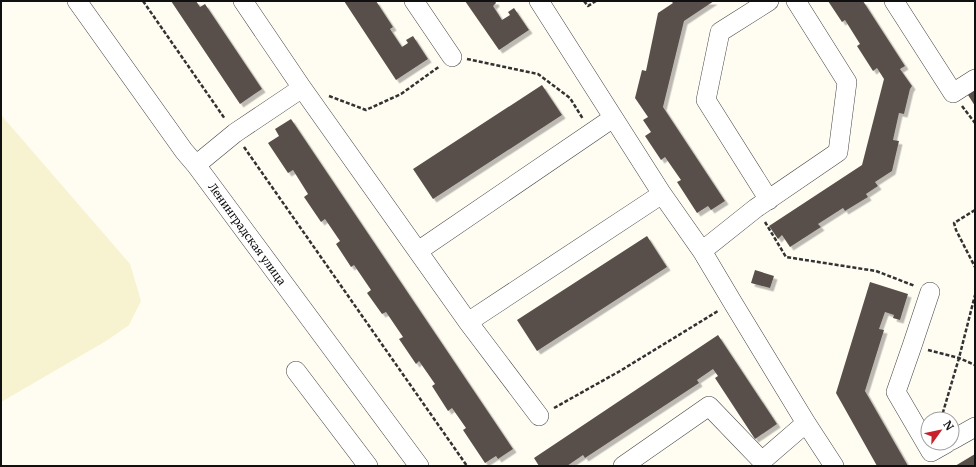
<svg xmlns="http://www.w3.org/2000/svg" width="976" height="467" font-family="Merriweather,serif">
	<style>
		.farmland { fill: #f7f2d0 }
		.building { fill: #59504b; filter: url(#shadow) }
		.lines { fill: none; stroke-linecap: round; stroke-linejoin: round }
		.minor-casing { stroke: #434343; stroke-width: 20 }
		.path { stroke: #323232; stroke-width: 2.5; stroke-dasharray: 4 2; stroke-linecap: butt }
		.minor { stroke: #fff; stroke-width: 19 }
		.labels { text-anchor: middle; stroke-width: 4; stroke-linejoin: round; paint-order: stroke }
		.street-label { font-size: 11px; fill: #101010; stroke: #fff }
	</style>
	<defs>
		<filter id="shadow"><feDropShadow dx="3.5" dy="3.5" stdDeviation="0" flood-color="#0004"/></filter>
	</defs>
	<rect width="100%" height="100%" fill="#fffcf2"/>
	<path class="farmland" d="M 1,115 L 130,264 L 141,301 L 129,325 L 106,341 L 1,402 Z"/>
	<path class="building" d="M 171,1 L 196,1 L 200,7 L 205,4 L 262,89 L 240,104 Z
		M 344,1 L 376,1 L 393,27 L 390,29 L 402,47 L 408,43 L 406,40 L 413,36 L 428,59 L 396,80 Z
		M 465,1 L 495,1 L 496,3 L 493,6 L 502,20 L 510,15 L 508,12 L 514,8 L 529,30 L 499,50 Z
		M 671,1 L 714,1 L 684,21 L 663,107 L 725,201 L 711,210 L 708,206 L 697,213 L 677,182 L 681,180 L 665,157 L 661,160 L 645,136 L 651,132 L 643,120 L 648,117 L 635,98 L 642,70 L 646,71 L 658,13 L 673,3 Z
		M 828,1 L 863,1 L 905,66 L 900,69 L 912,86 L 910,89 L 904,114 L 899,113 L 893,140 L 899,141 L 892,171 L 875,182 L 878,186 L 866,194 L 868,197 L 845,211 L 843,208 L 818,224 L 821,227 L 790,247 L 782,235 L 778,239 L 769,226 L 862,165 L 884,79 L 877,68 L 873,71 L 857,46 L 860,44 L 845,20 L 842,22 Z
		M 542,85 L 562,115 L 433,199 L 413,169 Z
		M 975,90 L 975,106 L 968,95 Z
		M 291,119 L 513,449 L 498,459 L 496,456 L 485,463 L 463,430 L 466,428 L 452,408 L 448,411 L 432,386 L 435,384 L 419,361 L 416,364 L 399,339 L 403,337 L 386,312 L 382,314 L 367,293 L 371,290 L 354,265 L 351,267 L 336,244 L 340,241 L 325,219 L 321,222 L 304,197 L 308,194 L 293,170 L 288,173 L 268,143 L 279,136 L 275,129 Z
		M 647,236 L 667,267 L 537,351 L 517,320 Z
		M 755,270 L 774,276 L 770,288 L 751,283 Z
		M 870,282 L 908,294 L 900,320 L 893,318 L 894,315 L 885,312 L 879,329 L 884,330 L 865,391 L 908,466 L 877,466 L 836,393 Z
		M 718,335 L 777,424 L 755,439 L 715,378 L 718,376 L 713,369 L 697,380 L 699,383 L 585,458 L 583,455 L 567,466 L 539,466 L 534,458 Z
		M 975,454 L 975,466 L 955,466 Z"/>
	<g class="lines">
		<defs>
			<path id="minor" d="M 77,1 L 184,151 L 196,165 L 419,466
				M 243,1 L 302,88
				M 414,1 L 452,57
				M 539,1 L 662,194 L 702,251 L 733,303 L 806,423 L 834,466
				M 894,1 L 953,93 L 975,79
				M 196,165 L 235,133 L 302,88 L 468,322 L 539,416
				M 769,200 L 706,100 L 720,32 L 769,1
				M 418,251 L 613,118
				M 702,251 L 756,208 L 838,152 L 847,82 L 796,1
				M 930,292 L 912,346 L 896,392 L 931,452 L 947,443
				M 468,322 L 662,194
				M 296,371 L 368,466
				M 952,440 L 975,427
				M 623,466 L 709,406 L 762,461 L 806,423"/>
		</defs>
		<use href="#minor" class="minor-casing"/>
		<path class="path" d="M 143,1 L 225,119
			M 584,1 L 588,6 L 596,1
			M 467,59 L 538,74 L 570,98 L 583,119
			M 329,96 L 366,110 L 401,94 L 440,66
			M 962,106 L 975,123
			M 244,147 L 467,466
			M 975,210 L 954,223 L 956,230 L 975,267
			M 765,222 L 786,257 L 876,271 L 915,286
			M 928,350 L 959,358 L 975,365
			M 554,408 L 620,371 L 718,311
			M 941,419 L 959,358 L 975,295"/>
		<use href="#minor" class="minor"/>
	</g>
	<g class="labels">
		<g class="street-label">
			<text transform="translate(247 234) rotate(54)" y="4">Ленинградская улица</text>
		</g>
	</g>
	<rect width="976" height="467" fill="none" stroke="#101010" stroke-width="4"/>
	<g transform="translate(940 431) rotate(57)"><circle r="19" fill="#ffffff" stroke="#9f9f9f"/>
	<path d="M0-3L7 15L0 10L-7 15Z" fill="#c81f2c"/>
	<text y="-6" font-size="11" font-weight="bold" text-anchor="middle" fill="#101010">N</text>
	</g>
</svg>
